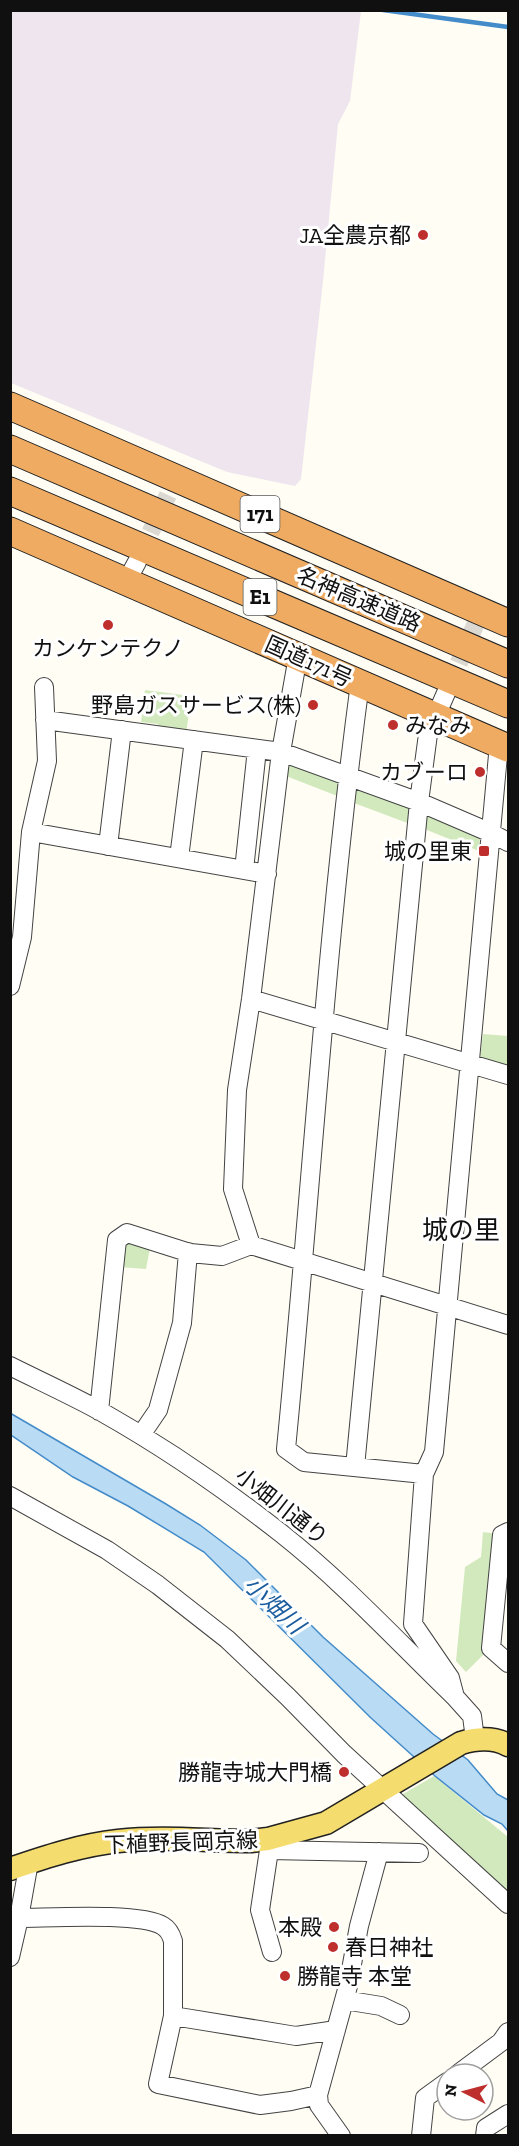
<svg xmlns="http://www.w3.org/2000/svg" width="519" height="2146" font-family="'Zilla Slab','Noto Sans JP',serif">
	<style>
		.industrial { fill: #eee5ee }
		.green { fill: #d1e9bd }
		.water { fill: #badbf4; stroke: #438bc9; stroke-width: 1.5 }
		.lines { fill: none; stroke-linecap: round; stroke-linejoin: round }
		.stream { stroke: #438bc9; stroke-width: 4.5 }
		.minor-tunnel { stroke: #dbd9d2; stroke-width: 18; stroke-dasharray: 18 9; stroke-linecap: butt }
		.minor-casing { stroke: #434343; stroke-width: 20 }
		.major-casing { stroke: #212121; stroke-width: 25 }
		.highway-casing { stroke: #212121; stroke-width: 29 }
		.minor { stroke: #fff; stroke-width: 18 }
		.major { stroke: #f4dc6f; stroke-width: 22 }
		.highway { stroke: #efab61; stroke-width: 27 }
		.poi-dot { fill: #bd2e2c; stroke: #fff; stroke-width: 2 }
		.labels { text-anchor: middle; stroke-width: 6; stroke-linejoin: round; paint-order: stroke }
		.shield { fill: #fff; stroke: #585858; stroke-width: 1.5 }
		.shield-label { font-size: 21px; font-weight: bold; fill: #101010 }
		.poi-label { font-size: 22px; fill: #101010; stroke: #fff; text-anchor: end }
		.street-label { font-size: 22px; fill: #101010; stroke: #fff }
		.water-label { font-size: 24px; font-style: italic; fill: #1c5d9f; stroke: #fff }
		.quarter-label { font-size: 26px; fill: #101010; stroke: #fff }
	</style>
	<rect width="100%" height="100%" fill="#fffdf4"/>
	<path class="industrial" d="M 10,11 L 361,11 L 350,101 L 338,124 L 323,281 L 301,479 L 295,486 L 227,472 L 11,383 Z"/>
	<path class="green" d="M 145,690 L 191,696 L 186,735 L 157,731 L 158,724 L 141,722 Z
		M 293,763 L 338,780 L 341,786 L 340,797 L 286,776 L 287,768 Z
		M 360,788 L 406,805 L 412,812 L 410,824 L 354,803 L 355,792 Z
		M 428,813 L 480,837 L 479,851 L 422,828 L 423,819 Z
		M 483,1034 L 508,1036 L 508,1071 L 480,1058 Z
		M 129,1242 L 150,1248 L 146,1269 L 119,1267 L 121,1249 Z
		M 483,1532 L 498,1534 L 487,1651 L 466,1672 L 456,1661 L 465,1567 L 481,1557 Z
		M 434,1776 L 508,1837 L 508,1898 L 398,1797 Z"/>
	<path class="water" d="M 10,1413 L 166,1504 L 200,1525 L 246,1560 L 323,1637 L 433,1734 L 468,1760 L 497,1794 L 508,1800 L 508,1831 L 502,1824 L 484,1815 L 435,1776 L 371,1718 L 204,1552 L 128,1506 L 73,1477 L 11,1435 Z"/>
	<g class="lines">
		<path class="stream" d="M 383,10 L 508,27"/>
		<path class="minor-tunnel" d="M 139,557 L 168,495
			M 448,688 L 476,623"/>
		<defs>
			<path id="minor" d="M 126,582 L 137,562
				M 360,683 C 326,937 311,1194 286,1449 L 304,1462 L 424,1474
				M 45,720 L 281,752 L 419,802 L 491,833 L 508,842
				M 31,832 L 267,874
				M 108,846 L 122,730
				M 179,858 L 194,740
				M 244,870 L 257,749
				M 10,986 L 22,937 L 31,832 L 47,761 L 44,687
				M 251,999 L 508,1075
				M 251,1245 L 233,1189 L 237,1090 L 251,999 L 281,752 L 298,656
				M 10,1366 C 40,1381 71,1395 100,1411 C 164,1447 225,1489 282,1534 C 344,1583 398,1642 455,1697 L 472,1716 L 475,1739
				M 99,1411 L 117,1240 L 127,1233 L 190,1253 L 222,1256 L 251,1245 L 508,1325
				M 141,1435 L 158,1410 L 182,1323 L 188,1252
				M 355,1467 L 419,802 L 428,734 L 446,693
				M 10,1496 L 107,1550 L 158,1585 L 227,1639 L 288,1697 L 344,1754 L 508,1904
				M 508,1532 L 502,1535 L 491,1648 L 508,1663
				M 455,1697 L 450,1678 L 413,1624 L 424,1474 L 434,1452 L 499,744
				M 268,1839 L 269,1850 L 260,1910 L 272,1952
				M 269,1850 L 419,1853
				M 10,1916 L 19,1918 L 29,1862
				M 10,1957 L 19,1918 C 49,1918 140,1912 163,1926 C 168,1929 171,1934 173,1941 L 173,2016 L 296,2036 L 336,2030
				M 344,2000 L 381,2006 L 400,2015
				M 173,2016 L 158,2084 L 260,2105 L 291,2101 L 318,2095
				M 458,2074 L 501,2042 L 508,2032
				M 341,2136 L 319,2105 L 318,2095 L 348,1986 L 359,1926 L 379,1852
				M 421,2136 L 425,2098 L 447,2082
				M 485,2136 L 486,2128 L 508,2114"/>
			<path id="major" d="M 10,1869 C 45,1857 81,1845 118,1841 C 162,1836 207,1841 251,1841 L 268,1839 L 326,1823 L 461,1743 C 478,1738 493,1737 508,1745"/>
			<path id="highway" d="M 10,406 L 508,623
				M 10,449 L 508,664
				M 10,491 L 508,704
				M 10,531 L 508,748"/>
		</defs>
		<use href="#minor" class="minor-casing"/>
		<use href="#major" class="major-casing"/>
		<use href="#highway" class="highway-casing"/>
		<use href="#minor" class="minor"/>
		<use href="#major" class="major"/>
		<use href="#highway" class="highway"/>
	</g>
	<g class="poi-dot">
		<circle cx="423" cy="235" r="6"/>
		<circle cx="108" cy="625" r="6"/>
		<circle cx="313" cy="705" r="6"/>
		<circle cx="393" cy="725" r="6"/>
		<circle cx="480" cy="772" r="6"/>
		<rect x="478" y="845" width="12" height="12" rx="3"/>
		<circle cx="344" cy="1772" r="6"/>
		<circle cx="334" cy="1927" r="6"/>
		<circle cx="333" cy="1947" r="6"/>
		<circle cx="285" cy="1976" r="6"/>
	</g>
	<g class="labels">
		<g class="shield">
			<rect x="240.5" y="496" width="39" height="36" rx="4.5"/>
			<rect x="243.5" y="579" width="33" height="36" rx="4.5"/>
		</g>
		<g class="shield-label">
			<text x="260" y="521">171</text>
			<text x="260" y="604">E1</text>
		</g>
		<g class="poi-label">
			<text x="411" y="243">JA全農京都</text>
			<text x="108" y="656" text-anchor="middle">カンケンテクノ</text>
			<text x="301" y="713">野島ガスサービス(株)</text>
			<text x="405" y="733" text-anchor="start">みなみ</text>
			<text x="468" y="780">カブーロ</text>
			<text x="472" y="859">城の里東</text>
			<text x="332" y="1780">勝龍寺城大門橋</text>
			<text x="322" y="1935">本殿</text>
			<text x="345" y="1955" text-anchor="start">春日神社</text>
			<text x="297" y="1984" text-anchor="start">勝龍寺 本堂</text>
		</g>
		<g class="street-label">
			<text transform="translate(359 599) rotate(23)" y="8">名神高速道路</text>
			<text transform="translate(309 661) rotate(24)" y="8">国道171号</text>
			<text transform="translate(282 1506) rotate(38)" y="8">小畑川通り</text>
			<text transform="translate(181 1842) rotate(-2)" y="8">下植野長岡京線</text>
		</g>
		<g class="water-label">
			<text transform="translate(274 1605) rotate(43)" y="8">小畑川</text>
		</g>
		<g class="quarter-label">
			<text x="461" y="1239">城の里</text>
		</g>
	</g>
	<rect width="519" height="2146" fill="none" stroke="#101010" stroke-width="24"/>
	<g transform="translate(465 2092) rotate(276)"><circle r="28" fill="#ffffff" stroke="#9f9f9f" stroke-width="1.5"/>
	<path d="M0-4.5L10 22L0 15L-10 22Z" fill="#bd2e2c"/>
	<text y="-9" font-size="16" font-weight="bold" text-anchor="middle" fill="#101010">N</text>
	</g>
</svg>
